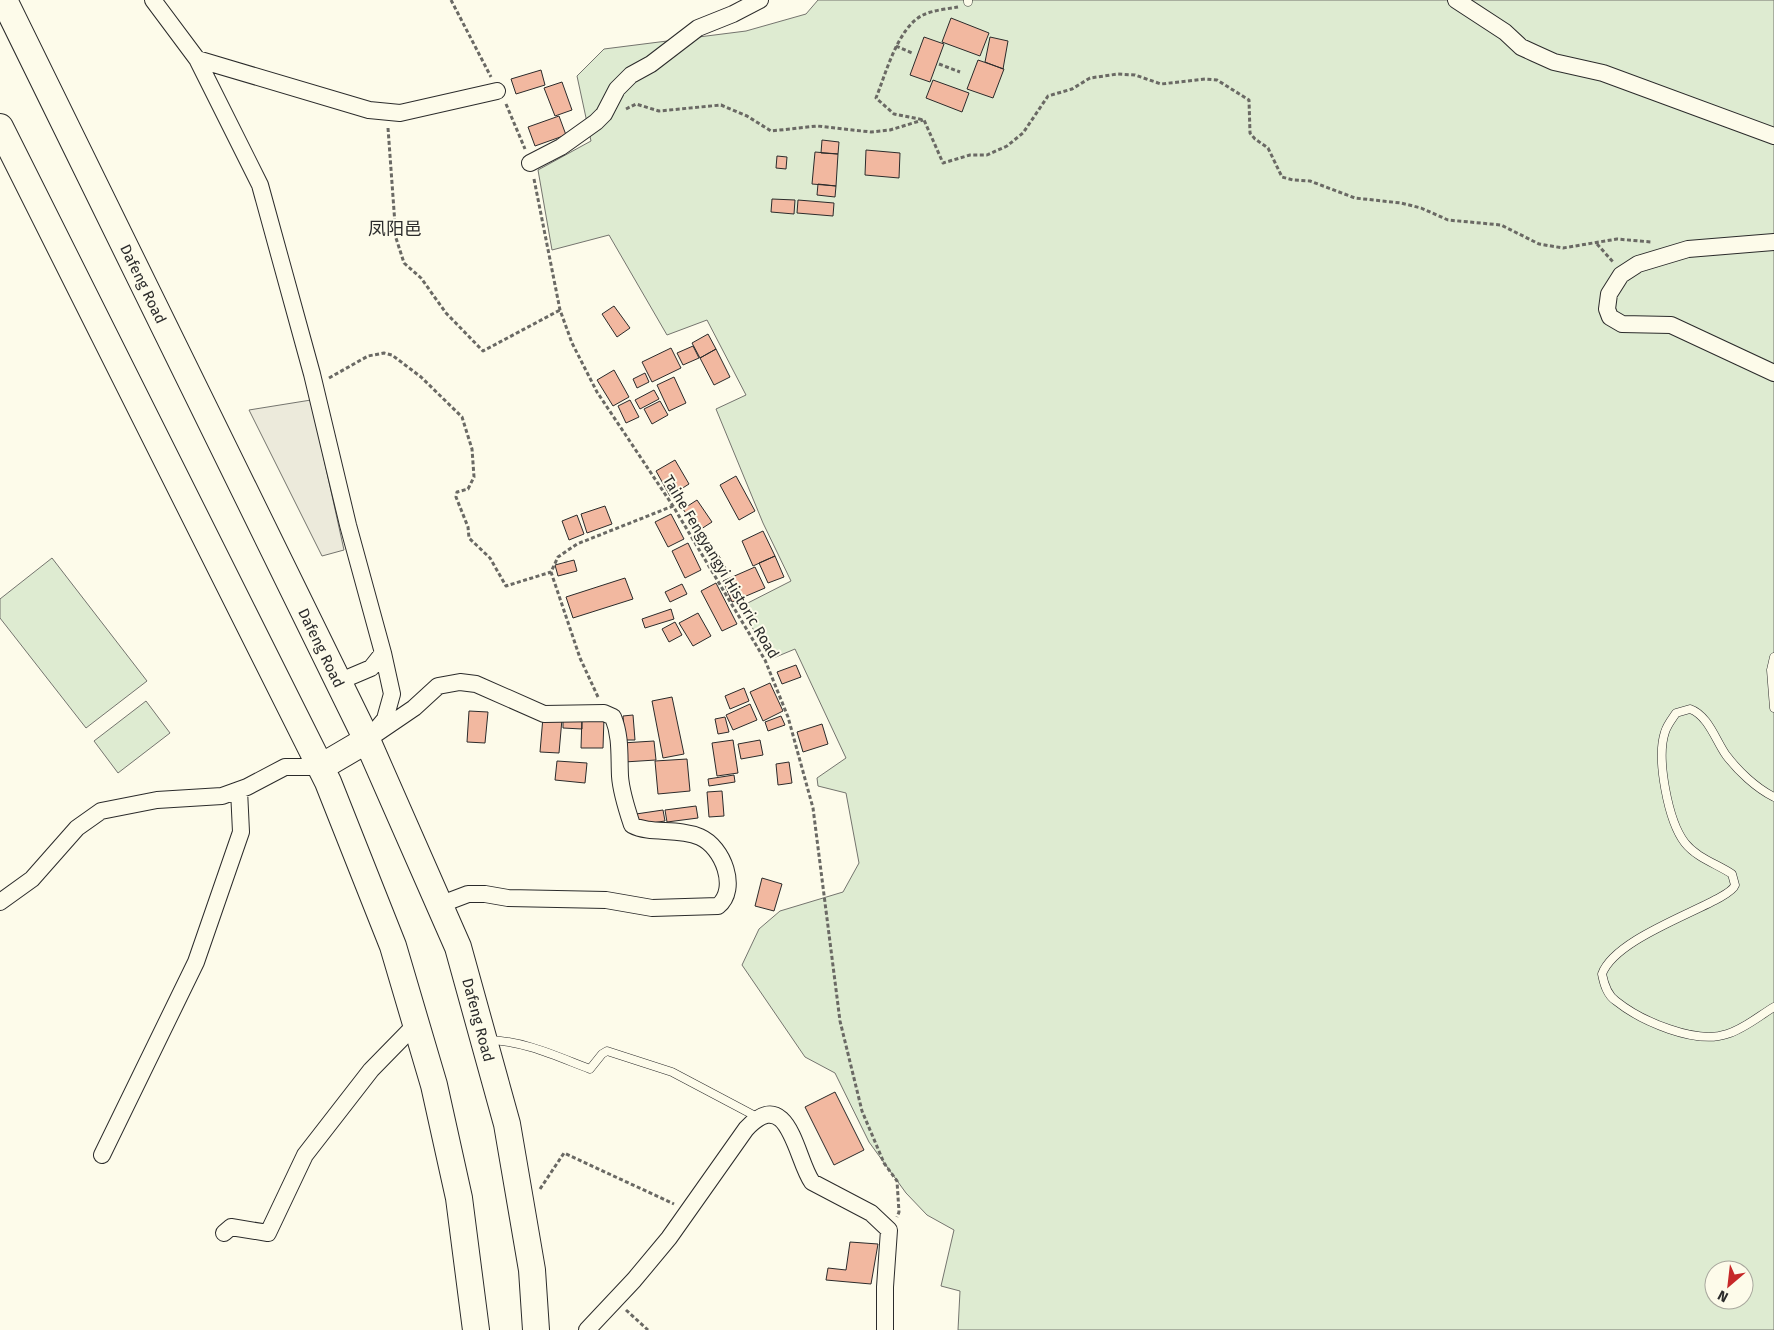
<svg xmlns="http://www.w3.org/2000/svg" width="1774" height="1330" font-family="'Fira Sans','Noto Sans SC',sans-serif">
	<style>
		.green { fill: #deebd1; stroke: #74746e; fill-rule: evenodd }
		.parking { fill: #eceadb; stroke: #74746e }
		.building { fill: #f2b8a0; stroke: #2b2b2b }
		.lines { fill: none; stroke-linecap: round; stroke-linejoin: round }
		.service-casing { stroke: #2b2b2b; stroke-width: 9 }
		.minor-casing { stroke: #2b2b2b; stroke-width: 18 }
		.trunk-casing { stroke: #2b2b2b; stroke-width: 28 }
		.path { stroke: #6a6964; stroke-width: 3; stroke-dasharray: 4 2.5; stroke-linecap: butt }
		.service { stroke: #fdfbea; stroke-width: 8 }
		.minor { stroke: #fdfbea; stroke-width: 16 }
		.trunk { stroke: #fdfbea; stroke-width: 26 }
		.labels { text-anchor: middle; stroke-width: 4; stroke-linejoin: round; paint-order: stroke }
		.street-label { font-size: 15px; fill: #2b2b2b; stroke: #fdfbea }
		.quarter-label { font-size: 18px; fill: #2b2b2b; stroke: #fdfbea }
	</style>
	<rect width="100%" height="100%" fill="#fdfbea"/>
	<path class="green" d="M 818,0 L 1774,0 L 1774,1330 L 958,1330 L 960,1291 L 941,1286 L 954,1230 L 927,1215 L 906,1193 L 869,1142 L 835,1073 L 805,1057 L 742,965 L 759,929 L 780,911 L 843,892 L 859,863 L 846,793 L 818,786 L 817,778 L 846,758 L 795,649 L 771,659 L 740,607 L 791,581 L 763,523 L 716,409 L 746,395 L 707,320 L 667,335 L 609,235 L 552,250 L 538,170 L 591,141 L 577,76 L 604,49 L 746,31 L 806,14 ZM 1714,1270 L 1744,1270 L 1744,1300 L 1714,1300 Z
		M 52,558 L 147,681 L 86,728 L 0,618 L 0,599 Z
		M 146,701 L 170,733 L 118,773 L 94,741 Z"/>
	<path class="parking" d="M 311,400 L 344,550 L 322,556 L 249,410 Z"/>
	<path class="building" d="M 951,18 L 989,33 L 980,56 L 942,42 Z
		M 924,37 L 944,44 L 930,82 L 910,75 Z
		M 990,37 L 1008,41 L 1003,69 L 985,62 Z
		M 978,60 L 1004,69 L 993,98 L 967,89 Z
		M 541,70 L 545,85 L 516,94 L 511,79 Z
		M 933,80 L 969,93 L 962,112 L 926,98 Z
		M 562,82 L 572,110 L 555,116 L 544,88 Z
		M 559,116 L 566,135 L 535,146 L 528,127 Z
		M 822,140 L 839,142 L 838,154 L 821,153 Z
		M 866,150 L 900,153 L 899,178 L 865,175 Z
		M 815,152 L 838,154 L 836,186 L 812,184 Z
		M 777,156 L 787,157 L 786,169 L 776,168 Z
		M 818,184 L 836,186 L 835,197 L 817,195 Z
		M 772,199 L 795,200 L 794,214 L 771,212 Z
		M 798,200 L 834,203 L 833,216 L 797,213 Z
		M 614,306 L 630,328 L 617,337 L 602,314 Z
		M 708,334 L 716,349 L 700,358 L 692,343 Z
		M 693,346 L 699,358 L 683,365 L 677,353 Z
		M 671,348 L 681,368 L 652,382 L 642,362 Z
		M 716,349 L 730,377 L 714,385 L 700,358 Z
		M 614,370 L 629,397 L 613,406 L 597,380 Z
		M 645,373 L 649,382 L 637,388 L 633,379 Z
		M 674,377 L 686,403 L 669,411 L 657,385 Z
		M 654,390 L 659,399 L 640,409 L 635,400 Z
		M 630,400 L 639,417 L 626,423 L 618,406 Z
		M 660,401 L 668,415 L 652,424 L 644,409 Z
		M 675,460 L 689,484 L 670,496 L 656,471 Z
		M 736,476 L 755,511 L 739,520 L 720,485 Z
		M 697,500 L 712,522 L 698,531 L 683,509 Z
		M 605,506 L 612,524 L 587,533 L 581,514 Z
		M 671,514 L 684,539 L 668,547 L 655,522 Z
		M 577,515 L 584,534 L 569,540 L 562,521 Z
		M 763,531 L 775,556 L 753,566 L 742,541 Z
		M 688,543 L 701,570 L 685,578 L 672,551 Z
		M 718,554 L 727,570 L 719,574 L 711,557 Z
		M 775,556 L 784,577 L 768,583 L 759,563 Z
		M 574,560 L 577,571 L 558,576 L 555,565 Z
		M 755,567 L 765,588 L 732,602 L 723,581 Z
		M 625,578 L 633,599 L 573,618 L 566,597 Z
		M 716,583 L 737,624 L 722,631 L 701,591 Z
		M 682,584 L 687,594 L 670,602 L 665,592 Z
		M 671,609 L 674,619 L 645,628 L 642,619 Z
		M 698,613 L 711,636 L 693,646 L 679,623 Z
		M 675,622 L 682,635 L 669,642 L 662,629 Z
		M 796,665 L 801,677 L 782,684 L 777,672 Z
		M 770,683 L 783,711 L 763,721 L 750,692 Z
		M 744,688 L 749,701 L 730,709 L 725,696 Z
		M 672,697 L 684,754 L 663,758 L 652,701 Z
		M 750,704 L 757,720 L 733,730 L 726,715 Z
		M 469,711 L 488,712 L 485,743 L 467,742 Z
		M 633,715 L 635,740 L 625,740 L 623,716 Z
		M 563,716 L 582,716 L 582,729 L 563,728 Z
		M 582,716 L 604,717 L 603,748 L 581,748 Z
		M 781,716 L 785,725 L 768,731 L 765,722 Z
		M 543,717 L 562,719 L 559,753 L 540,752 Z
		M 725,717 L 729,732 L 718,734 L 715,719 Z
		M 822,724 L 828,744 L 803,752 L 797,732 Z
		M 733,740 L 738,773 L 717,776 L 712,743 Z
		M 760,740 L 763,755 L 741,759 L 738,744 Z
		M 654,741 L 656,760 L 624,762 L 622,743 Z
		M 687,759 L 690,791 L 658,794 L 655,761 Z
		M 557,761 L 587,763 L 585,783 L 555,780 Z
		M 789,762 L 792,783 L 778,785 L 776,764 Z
		M 734,775 L 735,782 L 709,786 L 708,779 Z
		M 722,791 L 724,816 L 709,817 L 707,792 Z
		M 696,806 L 698,818 L 667,822 L 665,810 Z
		M 663,810 L 665,821 L 638,825 L 636,814 Z
		M 762,878 L 782,884 L 774,911 L 755,906 Z
		M 835,1092 L 864,1150 L 834,1165 L 805,1107 Z
		M 850,1242 L 878,1244 L 871,1284 L 826,1280 L 828,1268 L 846,1270 Z"/>
	<g class="lines">
		<defs>
			<path id="service" d="M 968,0 L 968,2
				M 1774,657 L 1771,670 L 1774,708
				M 1774,797 C 1756,788 1738,771 1726,755 C 1716,741 1708,715 1690,709 L 1676,713 C 1672,719 1667,725 1665,732 C 1656,758 1668,821 1685,843 C 1697,858 1717,864 1732,874 L 1735,885 C 1729,903 1617,933 1602,974 C 1604,984 1607,995 1616,1001 C 1641,1021 1696,1045 1727,1034 C 1744,1029 1759,1016 1774,1007
				M 489,1040 C 525,1041 558,1057 590,1069 L 602,1054 L 607,1051 L 672,1072 L 759,1118"/>
			<path id="minor" d="M 153,0 L 197,59 L 260,185 L 312,374 L 348,525 L 383,653 L 392,694 L 385,719 L 375,731
				M 1456,0 L 1505,32 L 1521,47 L 1534,53 L 1554,62 L 1603,73 L 1774,136
				M 197,59 L 369,110 L 400,113 L 497,91
				M 530,163 L 561,147 L 596,122 L 604,114 L 617,89 L 631,75 L 651,64 L 698,28 L 733,14 L 760,0
				M 1774,242 L 1688,249 L 1638,264 L 1621,275 L 1609,294 L 1607,309 L 1610,317 L 1622,324 L 1671,325 L 1774,373
				M 338,682 L 371,668 L 383,653
				M 367,740 L 414,708 L 438,686 L 460,682 L 476,684 L 544,714 L 604,713 L 613,717 C 621,737 619,755 620,776 C 621,792 627,810 632,825 C 651,835 677,827 700,837 C 723,847 739,889 718,906 L 652,908 L 606,900 L 508,898 L 485,894 L 468,894 L 439,905
				M 0,902 L 32,879 L 77,828 L 101,811 L 157,800 L 222,796 L 247,787 L 285,767 L 321,767
				M 102,1155 L 196,962 L 241,832 L 239,790
				M 224,1233 L 231,1227 L 268,1233 L 305,1155 L 371,1070 L 416,1024
				M 587,1330 L 634,1280 L 669,1238 L 746,1129 C 789,1083 796,1160 812,1182 L 871,1213 L 889,1230 L 885,1287 L 885,1330"/>
			<path id="trunk" d="M 4,0 L 367,740 L 458,947 L 507,1124 L 532,1270 L 536,1330
				M 0,127 L 328,782 L 393,946 L 434,1085 L 459,1198 L 476,1330
				M 321,767 L 367,740"/>
		</defs>
		<use href="#service" class="service-casing"/>
		<use href="#minor" class="minor-casing"/>
		<use href="#trunk" class="trunk-casing"/>
		<path class="path" d="M 451,0 L 491,77
			M 958,7 C 947,9 933,10 923,15 C 898,27 886,73 876,98 L 894,114 L 924,120 L 943,163 L 970,155 L 987,155 L 1007,146 L 1023,133 L 1048,96 L 1072,89 L 1090,78 L 1118,74 L 1135,75 L 1161,84 L 1205,79 L 1217,80 L 1249,100 L 1250,133 L 1255,139 L 1268,148 L 1282,177 L 1293,180 L 1310,181 L 1355,198 L 1401,203 L 1421,208 L 1448,220 L 1501,225 L 1539,244 L 1563,248 L 1617,239 L 1651,242
			M 896,46 L 912,53
			M 939,64 L 960,72
			M 506,104 L 525,149
			M 626,109 L 636,104 L 659,111 L 721,105 L 747,116 L 771,131 L 817,126 L 871,132 L 890,130 L 923,120
			M 388,128 L 396,238 L 404,263 L 421,278 L 446,313 L 483,351 L 560,310
			M 534,179 L 560,310 L 572,343 L 597,392 L 673,506 L 765,660 L 788,717 L 813,808 L 840,1021 L 862,1111 L 884,1163 L 897,1181 L 899,1212 L 897,1217
			M 1597,244 L 1613,262
			M 329,378 L 368,356 L 384,353 L 392,355 L 421,377 L 462,417 L 472,449 L 474,477 L 468,489 L 457,492 L 456,497 L 468,527 L 469,538 L 490,558 L 506,586 L 551,572
			M 598,697 L 580,658 L 551,572 L 558,557 L 577,544 L 673,506
			M 540,1189 L 564,1153 L 674,1204
			M 626,1310 L 648,1330"/>
		<use href="#service" class="service"/>
		<use href="#minor" class="minor"/>
		<use href="#trunk" class="trunk"/>
	</g>
	<g class="labels">
		<g class="street-label">
			<text transform="translate(143 284) rotate(64)" y="5">Dafeng Road</text>
			<text transform="translate(721 567) rotate(59)" y="5">Taihe Fengyangyi Historic Road</text>
			<text transform="translate(321 648) rotate(64)" y="5">Dafeng Road</text>
			<text transform="translate(478 1020) rotate(75)" y="5">Dafeng Road</text>
		</g>
		<g class="quarter-label">
			<text x="395" y="235">凤阳邑</text>
		</g>
	</g>
	<g transform="translate(1729 1285) rotate(208)"><circle r="24" fill="#fdfbea" stroke="#a9a89e"/>
	<path d="M0-4L9 19L0 12L-9 19Z" fill="#c62828"/>
	<text y="-8" font-size="14" font-weight="bold" text-anchor="middle" fill="#2b2b2b">N</text>
	</g>
</svg>
